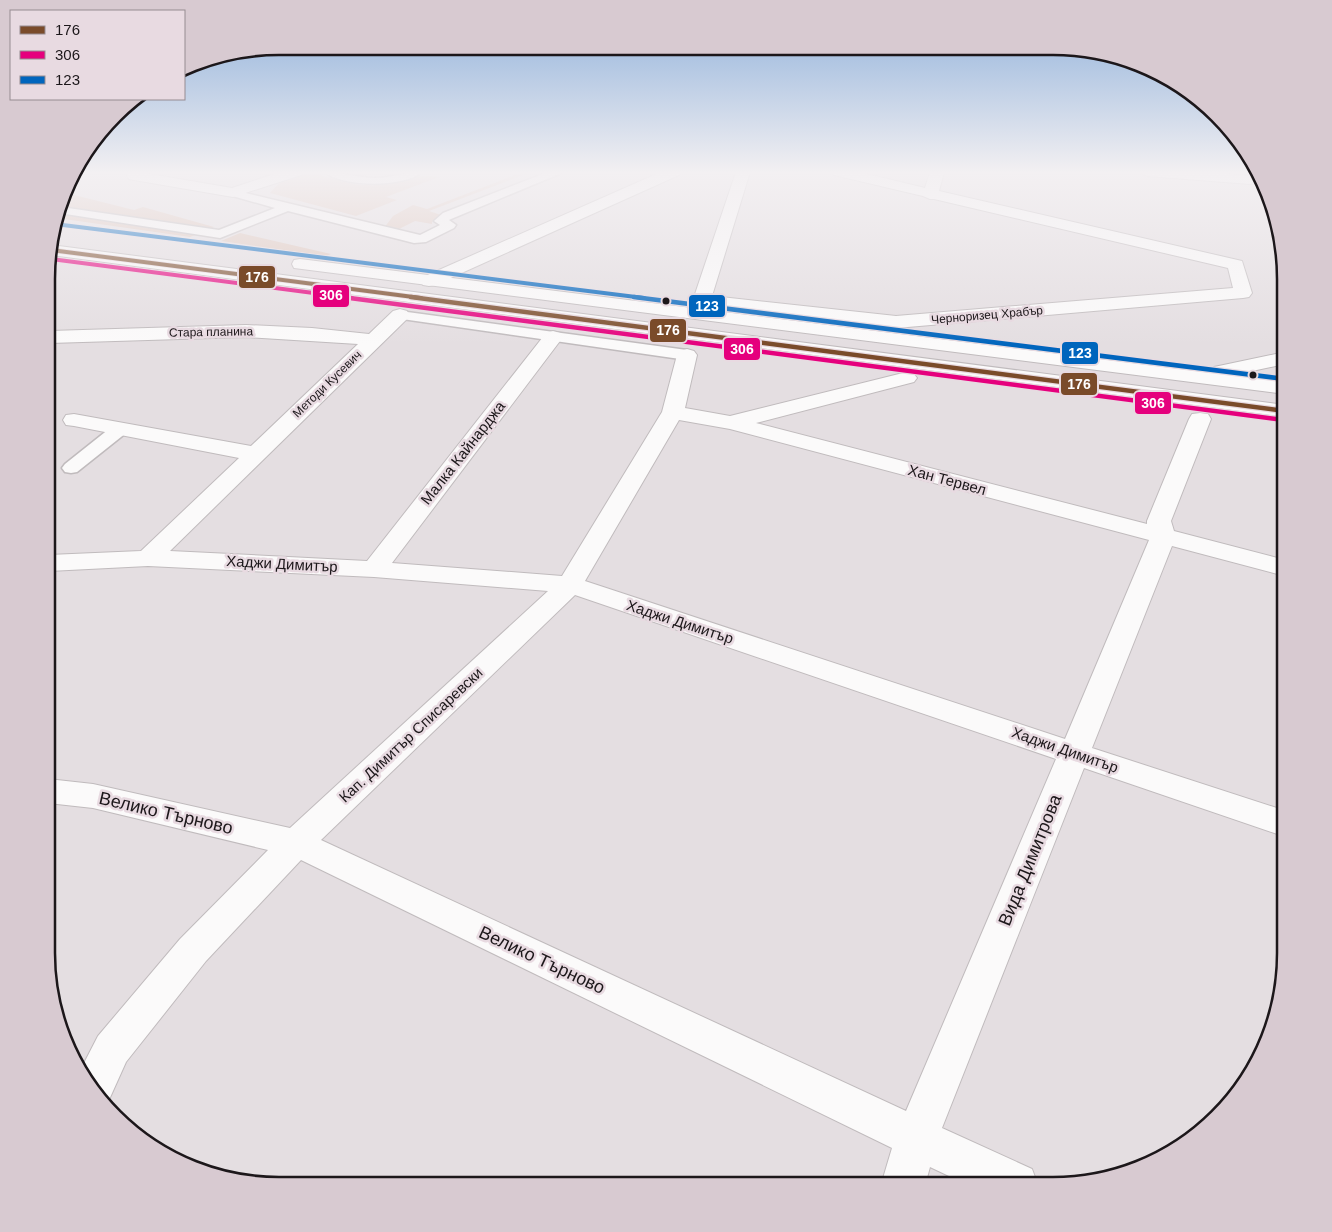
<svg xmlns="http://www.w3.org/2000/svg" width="1332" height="1232" font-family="Helvetica,sans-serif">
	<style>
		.green { fill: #dec6bc }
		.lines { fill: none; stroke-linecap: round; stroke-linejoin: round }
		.service-casing { stroke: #c0bbbd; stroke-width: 3 }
		.minor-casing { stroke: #c0bbbd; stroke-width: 2 }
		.secondary-casing { stroke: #c0bbbd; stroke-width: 2 }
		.service { fill: #fbfafa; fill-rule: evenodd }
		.minor { fill: #fbfafa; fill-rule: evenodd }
		.secondary { fill: #fbfafa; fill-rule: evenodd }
		.bus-1-far1-casing { stroke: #e8dae1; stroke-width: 5.5 }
		.bus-1-casing { stroke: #e8dae1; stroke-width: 7 }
		.bus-2-far1-casing { stroke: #e8dae1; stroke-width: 5.5 }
		.bus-2-casing { stroke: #e8dae1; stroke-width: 7 }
		.bus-3-far1-casing { stroke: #e8dae1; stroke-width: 5.5 }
		.bus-3-casing { stroke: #e8dae1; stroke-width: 7 }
		.bus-1-far1 { stroke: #7a4b2a; stroke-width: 4 }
		.bus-1 { stroke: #7a4b2a; stroke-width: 4.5 }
		.bus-2-far1 { stroke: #e5007d; stroke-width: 4 }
		.bus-2 { stroke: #e5007d; stroke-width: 4.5 }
		.bus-3-far1 { stroke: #0065bd; stroke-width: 4 }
		.bus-3 { stroke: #0065bd; stroke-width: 4.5 }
		.bus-dot { fill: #1c171a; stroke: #e8dae1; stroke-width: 2 }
		.labels { text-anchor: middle; stroke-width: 5; stroke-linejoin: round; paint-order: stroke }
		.far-street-label { font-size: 12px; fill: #1c171a; stroke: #e8dae1 }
		.street-label { font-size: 15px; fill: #1c171a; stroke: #e8dae1 }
		.near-street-label { font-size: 18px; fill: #1c171a; stroke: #e8dae1 }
		.rim { fill: none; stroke: #1c171a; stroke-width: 2.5 }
		.line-badge { stroke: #e8dae1; stroke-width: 2 }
		.badge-label { font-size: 14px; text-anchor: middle; font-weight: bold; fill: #fff }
	</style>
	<rect width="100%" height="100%" fill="#e4dee1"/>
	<path class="green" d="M 523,172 L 531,172 L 429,211 L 441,215 L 432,222 L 432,224 L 415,221 L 397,230 L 384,228 L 393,216 L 413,205 L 427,209 Z
		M 313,173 C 334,179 355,187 378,185 C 397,182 419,173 439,177 L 386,197 L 397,200 L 356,216 L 270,193 C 283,177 293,176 313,173 Z
		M 66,193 L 134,210 L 143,207 L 214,227 L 190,237 L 57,218 Z
		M 240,233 L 331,254 L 326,256 L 221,241 Z"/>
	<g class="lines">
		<defs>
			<path id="service" d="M 324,172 C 342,172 358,178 375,178 C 391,178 406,172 422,172 C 403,188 343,187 324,172 Z
				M 548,172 L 564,172 L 451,219 L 449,220 L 456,225 L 454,228 L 426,242 L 414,243 L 288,211 L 220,238 L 59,213 L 61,207 L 219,230 L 275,208 L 229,195 L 227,193 L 233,190 L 420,235 L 440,225 L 434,221 L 443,213 Z
				M 400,311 L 687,350 L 692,352 L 695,355 L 692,358 L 687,360 L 395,318 L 393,315 L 395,312 Z
				M 120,424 L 126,425 L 128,429 L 126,433 L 77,472 L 71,473 L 65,472 L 62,468 L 65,464 L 114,425 Z"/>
			<path id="minor" d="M 138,172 L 232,188 L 280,172 L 303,172 L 301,175 L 233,197 L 134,180 L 129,179 L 127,176 L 129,173 Z
				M 661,172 L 681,172 L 679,175 L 435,285 L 429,286 L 423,285 L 420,281 L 423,277 Z
				M 736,172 L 750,172 L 712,296 L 896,316 L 1233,288 L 1228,268 L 934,199 L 930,199 L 923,196 L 834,175 L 832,172 L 859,172 L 925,188 L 930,172 L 944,172 L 939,191 L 1242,261 L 1252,293 L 1249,297 L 1243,298 L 896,328 L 696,304 L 693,300 Z
				M 1140,172 L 1208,172 L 1250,176 L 1255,177 L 1257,180 L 1255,183 L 1250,184 L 1147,176 Z
				M 400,309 L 407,311 L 409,315 L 407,319 L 170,551 L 367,561 L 546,333 L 553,331 L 560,333 L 563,337 L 392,563 L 562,576 L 662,412 L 677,355 L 680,351 L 687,349 L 694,351 L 697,355 L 685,408 L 730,416 L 907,372 L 914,374 L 917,378 L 914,382 L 756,423 L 1147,524 L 1147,521 L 1189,419 L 1192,414 L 1200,413 L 1208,414 L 1211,419 L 1171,521 L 1174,531 L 1285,560 L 1285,576 L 1172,546 L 1092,748 L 1286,811 L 1286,837 L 1084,768 L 942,1128 L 1032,1169 L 1038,1185 L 968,1185 L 930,1167 L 925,1185 L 881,1185 L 892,1148 L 301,860 L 206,961 L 126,1062 L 108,1102 L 102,1104 L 81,1069 L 98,1036 L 180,939 L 268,850 L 93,808 L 48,803 L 48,779 L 93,784 L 290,828 L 548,591 L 374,577 L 148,566 L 49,571 L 49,555 L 141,551 L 239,458 L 74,426 L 66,425 L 63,420 L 66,415 L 74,414 L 251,446 L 358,344 L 246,337 L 50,343 L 50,331 L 246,325 L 312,328 L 369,334 L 393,311 ZM 679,420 L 730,429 L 1149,540 L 1065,739 L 585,581 ZM 575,595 L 1056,759 L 906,1111 L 321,840 Z"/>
			<path id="secondary" d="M 51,245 L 1285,405 L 1285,417 L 51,255 Z
				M 300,259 L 1212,373 L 1211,371 L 1214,367 L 1285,352 L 1285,364 L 1233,375 L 1285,382 L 1285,394 L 294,268 L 292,264 L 294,260 Z"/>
		</defs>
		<use href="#service" class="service-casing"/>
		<use href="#minor" class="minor-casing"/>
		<use href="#secondary" class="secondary-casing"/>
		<use href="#service" class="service"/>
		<use href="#minor" class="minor"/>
		<use href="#secondary" class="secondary"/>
		<defs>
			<path id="bus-1-far1" d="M 51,250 L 421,298"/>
			<path id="bus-1" d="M 411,297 L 1285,411"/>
			<path id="bus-2-far1" d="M 51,259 L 352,298"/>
			<path id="bus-2" d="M 342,297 L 1284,420"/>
			<path id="bus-3-far1" d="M 55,224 L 644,298"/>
			<path id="bus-3" d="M 634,297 L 1285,379"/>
		</defs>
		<use href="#bus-1-far1" class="bus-1-far1-casing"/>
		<use href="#bus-1" class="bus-1-casing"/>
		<use href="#bus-2-far1" class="bus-2-far1-casing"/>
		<use href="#bus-2" class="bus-2-casing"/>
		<use href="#bus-3-far1" class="bus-3-far1-casing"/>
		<use href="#bus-3" class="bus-3-casing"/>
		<use href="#bus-1-far1" class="bus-1-far1"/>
		<use href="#bus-1" class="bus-1"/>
		<use href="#bus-2-far1" class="bus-2-far1"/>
		<use href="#bus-2" class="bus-2"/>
		<use href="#bus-3-far1" class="bus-3-far1"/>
		<use href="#bus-3" class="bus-3"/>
	</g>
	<linearGradient id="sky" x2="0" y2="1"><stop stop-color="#8cafda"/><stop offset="0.5" stop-color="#f3f0f2"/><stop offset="1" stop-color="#f3f0f2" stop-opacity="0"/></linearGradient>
	<rect width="1332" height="345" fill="url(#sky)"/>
	<g class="bus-dot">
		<circle cx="666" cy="301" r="4.5"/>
		<circle cx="1253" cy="375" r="4.5"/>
	</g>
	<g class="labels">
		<g class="far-street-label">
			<text transform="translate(987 315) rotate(-5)" y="4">Черноризец Храбър</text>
			<text transform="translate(211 332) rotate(-1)" y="4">Стара планина</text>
			<text transform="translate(327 384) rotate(-44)" y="4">Методи Кусевич</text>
		</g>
		<g class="street-label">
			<text transform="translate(463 453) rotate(-52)" y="5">Малка Кайнарджа</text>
			<text transform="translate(947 480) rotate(15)" y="5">Хан Тервел</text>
			<text transform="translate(282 564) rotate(3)" y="5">Хаджи Димитър</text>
			<text transform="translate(680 622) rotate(18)" y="5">Хаджи Димитър</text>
			<text transform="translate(411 735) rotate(-43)" y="5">Кап. Димитър Списаревски</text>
			<text transform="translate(1065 750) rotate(19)" y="5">Хаджи Димитър</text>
		</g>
		<g class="near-street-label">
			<text transform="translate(166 813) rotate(13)" y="6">Велико Търново</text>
			<text transform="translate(1030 860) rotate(-68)" y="6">Вида Димитрова</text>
			<text transform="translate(542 960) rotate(25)" y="6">Велико Търново</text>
		</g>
	</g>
	<path d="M0 0H1332V1232H0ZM279 55H1053A224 224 0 0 1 1277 279V953A224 224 0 0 1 1053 1177H279A224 224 0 0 1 55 953V279A224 224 0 0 1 279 55Z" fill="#d8cad1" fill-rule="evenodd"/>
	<path class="rim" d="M279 55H1053A224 224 0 0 1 1277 279V953A224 224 0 0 1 1053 1177H279A224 224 0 0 1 55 953V279A224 224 0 0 1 279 55Z"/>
	<g class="line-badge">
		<rect x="238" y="265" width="38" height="24" rx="5" fill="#7a4b2a"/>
		<rect x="312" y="284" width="38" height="24" rx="5" fill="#e5007d"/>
		<rect x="688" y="294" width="38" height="24" rx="5" fill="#0065bd"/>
		<rect x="649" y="318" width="38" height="25" rx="5" fill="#7a4b2a"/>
		<rect x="723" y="337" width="38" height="24" rx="5" fill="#e5007d"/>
		<rect x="1061" y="341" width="38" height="24" rx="5" fill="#0065bd"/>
		<rect x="1060" y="372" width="38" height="24" rx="5" fill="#7a4b2a"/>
		<rect x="1134" y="391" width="38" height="24" rx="5" fill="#e5007d"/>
	</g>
	<g class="badge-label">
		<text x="257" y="282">176</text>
		<text x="331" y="300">306</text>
		<text x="707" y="311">123</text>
		<text x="668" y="335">176</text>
		<text x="742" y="354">306</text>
		<text x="1080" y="358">123</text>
		<text x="1079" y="389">176</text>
		<text x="1153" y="408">306</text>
	</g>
	<rect x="10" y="10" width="175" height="90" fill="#e8dae1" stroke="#968c91"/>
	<rect x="20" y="26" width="25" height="8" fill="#7a4b2a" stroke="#968c91"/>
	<text x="55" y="35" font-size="15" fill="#1c171a">176</text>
	<rect x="20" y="51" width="25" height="8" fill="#e5007d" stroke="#968c91"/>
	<text x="55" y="60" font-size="15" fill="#1c171a">306</text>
	<rect x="20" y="76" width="25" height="8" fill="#0065bd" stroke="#968c91"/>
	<text x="55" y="85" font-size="15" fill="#1c171a">123</text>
</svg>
